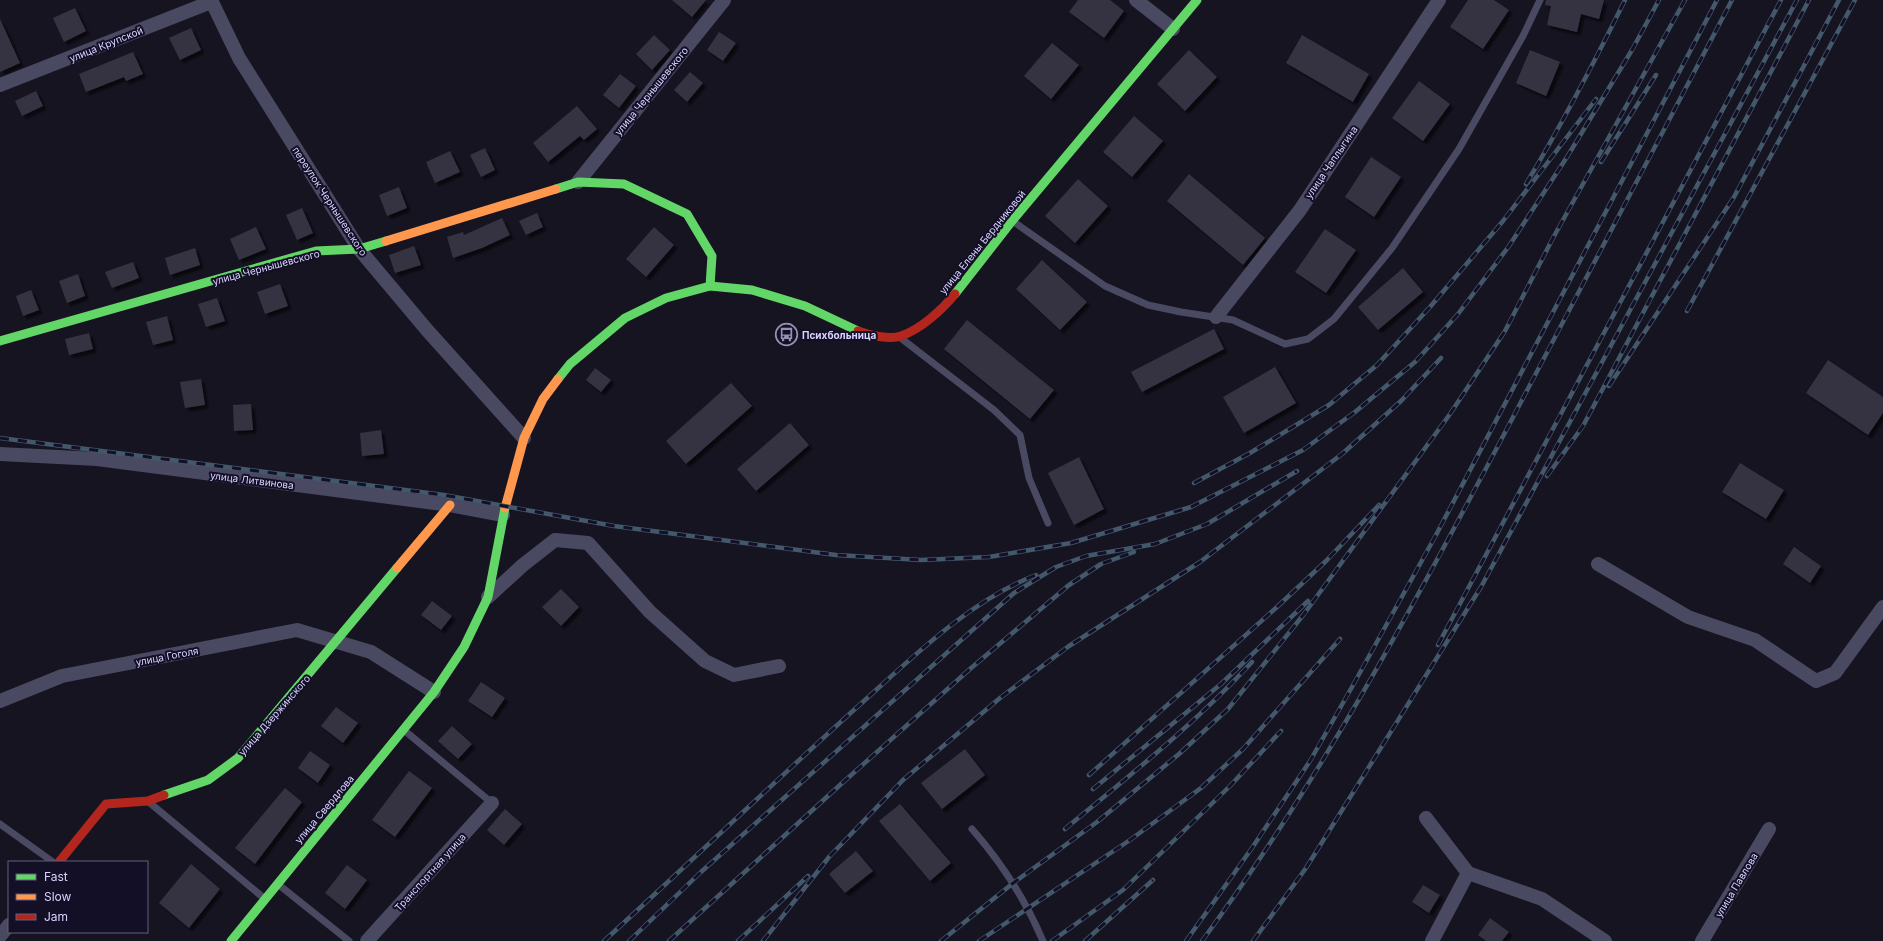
<svg xmlns="http://www.w3.org/2000/svg" width="1883" height="941" font-family="Inter,sans-serif">
	<style>
		.building { fill: #343243; filter: url(#shadow) }
		.lines { fill: none; stroke-linecap: round; stroke-linejoin: round }
		.lane { stroke: #4a4962; stroke-width: 7 }
		.street { stroke: #4a4962; stroke-width: 14 }
		.fast { stroke: #63d668; stroke-width: 9 }
		.slow { stroke: #ff974d; stroke-width: 9 }
		.jam { stroke: #b3261e; stroke-width: 9 }
		.rail-casing { stroke: #43596b; stroke-width: 4.5 }
		.rail { stroke: #130f26; stroke-width: 3; stroke-dasharray: 9; stroke-linecap: butt }
		.labels { text-anchor: middle; stroke-width: 4; stroke-linejoin: round; paint-order: stroke }
		.street-label { font-size: 10px; fill: #d9d4ff; stroke: #130f26 }
		.poi-label { font-size: 10px; font-weight: bold; fill: #d9d4ff; stroke: #130f26; text-anchor: start }
	</style>
	<defs>
		<filter id="shadow"><feDropShadow dx="3.5" dy="3.5" stdDeviation="1" flood-color="#0009"/></filter>
	</defs>
	<rect width="100%" height="100%" fill="#161421"/>
	<path class="building" d="M 672,0 L 706,0 L 692,17 Z
		M 1078,0 L 1110,0 L 1124,11 L 1104,38 L 1069,12 Z
		M 1468,0 L 1494,0 L 1509,10 L 1483,49 L 1450,27 Z
		M 1546,0 L 1604,0 L 1599,19 L 1581,14 L 1577,32 L 1547,25 L 1551,6 L 1545,5 Z
		M 75,8 L 86,31 L 64,42 L 53,18 Z
		M 0,19 L 20,63 L 0,72 Z
		M 191,28 L 201,50 L 180,60 L 169,38 Z
		M 719,32 L 736,43 L 723,61 L 707,50 Z
		M 654,35 L 670,50 L 652,70 L 636,54 Z
		M 1302,35 L 1369,74 L 1353,102 L 1286,63 Z
		M 1052,43 L 1079,65 L 1051,99 L 1024,76 Z
		M 1189,50 L 1217,77 L 1185,111 L 1157,84 Z
		M 1530,50 L 1560,62 L 1546,96 L 1516,83 Z
		M 133,52 L 143,74 L 126,81 L 124,77 L 86,92 L 79,74 Z
		M 690,72 L 703,83 L 687,102 L 674,90 Z
		M 620,74 L 636,86 L 619,108 L 603,95 Z
		M 1419,81 L 1450,104 L 1423,141 L 1392,118 Z
		M 36,91 L 43,106 L 22,116 L 15,101 Z
		M 577,106 L 597,129 L 584,140 L 580,136 L 548,162 L 533,143 Z
		M 1134,116 L 1163,141 L 1132,177 L 1103,152 Z
		M 485,148 L 495,170 L 481,177 L 470,155 Z
		M 450,151 L 460,172 L 435,183 L 426,162 Z
		M 1371,157 L 1401,177 L 1374,217 L 1345,197 Z
		M 1189,174 L 1265,238 L 1243,265 L 1167,201 Z
		M 1078,179 L 1108,206 L 1075,243 L 1045,216 Z
		M 399,187 L 407,208 L 387,216 L 379,195 Z
		M 302,208 L 313,233 L 297,240 L 286,215 Z
		M 537,213 L 543,227 L 526,235 L 519,221 Z
		M 502,218 L 510,235 L 482,248 L 453,258 L 447,237 L 463,232 L 464,235 Z
		M 256,227 L 266,249 L 239,260 L 230,239 Z
		M 654,227 L 674,245 L 646,277 L 626,259 Z
		M 1325,229 L 1356,250 L 1326,293 L 1295,272 Z
		M 414,246 L 421,265 L 395,273 L 389,255 Z
		M 195,248 L 200,265 L 170,275 L 165,258 Z
		M 1042,260 L 1087,302 L 1060,330 L 1016,289 Z
		M 133,262 L 139,278 L 112,288 L 105,272 Z
		M 1403,268 L 1423,292 L 1378,330 L 1358,307 Z
		M 78,274 L 85,296 L 67,303 L 59,281 Z
		M 280,284 L 288,306 L 265,314 L 257,292 Z
		M 31,290 L 39,310 L 23,316 L 16,296 Z
		M 217,298 L 225,321 L 206,327 L 198,304 Z
		M 167,316 L 173,340 L 153,345 L 146,322 Z
		M 967,320 L 1054,390 L 1030,419 L 944,349 Z
		M 1214,329 L 1224,349 L 1142,392 L 1131,372 Z
		M 89,333 L 93,349 L 69,355 L 65,339 Z
		M 1828,360 L 1883,397 L 1883,413 L 1868,435 L 1806,393 Z
		M 1275,367 L 1296,403 L 1244,433 L 1223,397 Z
		M 595,368 L 611,380 L 601,392 L 586,380 Z
		M 201,379 L 205,405 L 185,408 L 180,382 Z
		M 731,383 L 752,406 L 686,464 L 666,441 Z
		M 251,404 L 253,430 L 234,431 L 233,405 Z
		M 790,423 L 809,445 L 756,491 L 737,469 Z
		M 381,430 L 384,454 L 362,456 L 360,433 Z
		M 1079,457 L 1104,509 L 1074,525 L 1048,473 Z
		M 1740,463 L 1784,490 L 1766,519 L 1722,492 Z
		M 1794,547 L 1821,566 L 1810,583 L 1783,564 Z
		M 561,589 L 579,607 L 561,626 L 542,607 Z
		M 432,601 L 452,616 L 441,630 L 421,615 Z
		M 481,682 L 505,698 L 492,717 L 468,701 Z
		M 336,707 L 358,723 L 343,743 L 321,726 Z
		M 452,726 L 472,744 L 458,759 L 438,741 Z
		M 965,749 L 985,775 L 942,809 L 921,783 Z
		M 310,751 L 330,765 L 318,783 L 298,768 Z
		M 409,771 L 432,788 L 395,837 L 372,820 Z
		M 285,788 L 302,802 L 255,864 L 235,848 Z
		M 900,804 L 951,863 L 930,881 L 879,821 Z
		M 505,809 L 522,824 L 504,845 L 487,830 Z
		M 856,851 L 873,871 L 845,893 L 829,874 Z
		M 191,864 L 220,889 L 189,928 L 159,903 Z
		M 347,865 L 367,880 L 345,909 L 325,893 Z
		M 1423,885 L 1440,895 L 1429,913 L 1412,902 Z
		M 1490,918 L 1509,932 L 1502,941 L 1486,941 L 1478,935 Z"/>
	<g class="lines">
		<path class="lane" d="M 1014,222 L 1105,286 L 1148,305 L 1181,312 L 1233,320 L 1285,344 L 1308,339 L 1334,319 L 1392,248 L 1459,149 L 1523,36 L 1540,0
			M 902,339 L 994,410 L 1020,435 L 1029,478 L 1048,523
			M 405,731 L 492,803
			M 150,803 L 265,899
			M 0,824 L 53,862
			M 972,829 C 1001,862 1026,901 1043,941
			M 279,885 L 349,941"/>
		<path class="street" d="M 211,0 L 239,58 L 359,249 L 427,330 L 524,438
			M 1136,0 L 1173,29
			M 0,85 L 211,2
			M 578,182 L 724,0
			M 1216,317 L 1300,210 L 1439,0
			M 0,454 L 97,459 L 450,505 L 503,515
			M 1598,564 L 1688,617 L 1755,640 L 1816,681 L 1835,673 L 1883,607
			M 488,597 L 523,565 L 555,540 L 588,543 L 650,612 L 705,661 L 734,675 L 779,666
			M 0,701 L 62,676 L 297,630 L 371,652 L 434,692
			M 1426,818 L 1468,873 L 1542,899 L 1605,941
			M 0,936 L 9,925
			M 367,941 L 492,803
			M 1432,941 L 1468,873
			M 1702,941 L 1769,829"/>
		<path class="fast" d="M 556,189 L 578,182 L 624,184 L 687,214 L 712,256 L 710,286
			M 955,294 L 1012,221 L 1197,0
			M 0,341 L 316,251 L 359,249 L 386,241
			M 558,379 L 570,364 L 625,318 L 666,298 L 710,286 L 752,290 L 805,306 L 858,331
			M 164,795 L 208,780 L 238,758 L 397,568
			M 231,941 L 434,692 L 464,647 L 488,597 L 505,508"/>
		<path class="slow" d="M 386,241 L 556,189
			M 505,508 L 524,438 L 543,399 L 558,379
			M 397,568 L 450,505"/>
		<path class="jam" d="M 858,331 C 868,335 890,340 901,336 C 921,329 942,310 955,294
			M 59,862 L 106,804 L 148,801 L 164,795"/>
		<defs>
			<path id="rail" d="M 1601,162 L 1656,75
				M 1526,184 C 1562,124 1594,63 1625,0
				M 1687,311 L 1855,0
				M 1609,386 L 1734,197 L 1839,0
				M 0,438 L 444,495 L 614,526 L 836,555 L 921,560 L 989,557 L 1071,543 L 1191,507 L 1303,450 L 1355,412 L 1415,362 L 1458,314 L 1509,246 L 1567,157 L 1632,50 L 1659,0
				M 1547,476 L 1583,426 L 1809,0
				M 1194,483 L 1250,453 L 1329,405 L 1377,365 L 1430,307 L 1503,221 L 1596,99
				M 1438,645 L 1781,0
				M 1089,775 L 1277,607 L 1326,561 L 1379,505
				M 1093,789 L 1221,684 L 1308,601
				M 1065,829 C 1129,776 1195,724 1252,662
				M 604,941 C 688,864 770,786 855,709 C 909,661 968,601 1036,575
				M 629,941 L 701,872 L 1014,593 L 1056,567 L 1086,556 L 1155,544 L 1207,524 L 1297,471
				M 669,941 L 840,785 L 970,669 L 1069,585 L 1101,564 L 1134,552
				M 738,941 L 808,876
				M 763,941 L 829,857 L 903,780 L 1000,698 L 1069,646 L 1200,562 L 1342,454 L 1401,401 L 1441,358
				M 941,941 L 1012,884 L 1097,822 L 1179,754 L 1228,709 L 1304,614 L 1450,414 L 1505,331 L 1553,238 L 1685,0
				M 979,941 L 1130,840 L 1201,788 L 1243,749 L 1340,639
				M 1052,941 L 1123,890 L 1230,786 L 1281,731
				M 1085,941 L 1153,880
				M 1186,941 L 1252,848 L 1310,761 L 1352,687 L 1436,535 L 1717,0
				M 1202,941 C 1317,785 1409,614 1500,442 C 1577,295 1655,147 1732,0
				M 1253,941 L 1306,868 L 1481,587 L 1797,0"/>
		</defs>
		<use href="#rail" class="rail-casing"/>
		<use href="#rail" class="rail"/>
	</g>
	<defs>
		<symbol id="bus-ring" viewBox="-11 -11 22 22"><circle r="9.5" fill="#130f26" stroke="#9591b1" stroke-width="1.5"/><path d="M-5-6H5V4H4V6H2V4H-2V6H-4V4H-5ZM-3.5-4V0h7V-4ZM-3.5 1.2v1.5H-2V1.2ZM2 1.2v1.5H3.5V1.2Z" fill="#9591b1"/></symbol>
	</defs>
	<g fill-rule="evenodd">
		<use href="#bus-ring" x="774" y="322" width="25" height="25"/>
	</g>
	<g class="labels">
		<g class="street-label">
			<text transform="translate(106 44) rotate(-22)" y="4">улица Крупской</text>
			<text transform="translate(651 91) rotate(-51)" y="4">улица Чернышевского</text>
			<text transform="translate(1331 162) rotate(-56)" y="4">улица Чаплыгина</text>
			<text transform="translate(330 201) rotate(57)" y="4">переулок Чернышевского</text>
			<text transform="translate(982 242) rotate(-51)" y="4">улица Елены Бердниковой</text>
			<text transform="translate(266 267) rotate(-15)" y="4">улица Чернышевского</text>
			<text transform="translate(252 480) rotate(7)" y="4">улица Литвинова</text>
			<text transform="translate(167 656) rotate(-11)" y="4">улица Гоголя</text>
			<text transform="translate(274 715) rotate(-49)" y="4">улица Дзержинского</text>
			<text transform="translate(324 809) rotate(-50)" y="4">улица Свердлова</text>
			<text transform="translate(430 872) rotate(-48)" y="4">Транспортная улица</text>
			<text transform="translate(1736 885) rotate(-59)" y="4">улица Павлова</text>
		</g>
		<g class="poi-label">
			<text x="802" y="339">Психбольница</text>
		</g>
	</g>
	<rect x="8" y="861" width="140" height="72" fill="#130f26" stroke="#625e7d"/>
	<rect x="16" y="874" width="20" height="6" fill="#63d668" stroke="#625e7d"/>
	<text x="44" y="881" font-size="12" fill="#d9d4ff">Fast</text>
	<rect x="16" y="894" width="20" height="6" fill="#ff974d" stroke="#625e7d"/>
	<text x="44" y="901" font-size="12" fill="#d9d4ff">Slow</text>
	<rect x="16" y="914" width="20" height="6" fill="#b3261e" stroke="#625e7d"/>
	<text x="44" y="921" font-size="12" fill="#d9d4ff">Jam</text>
</svg>
